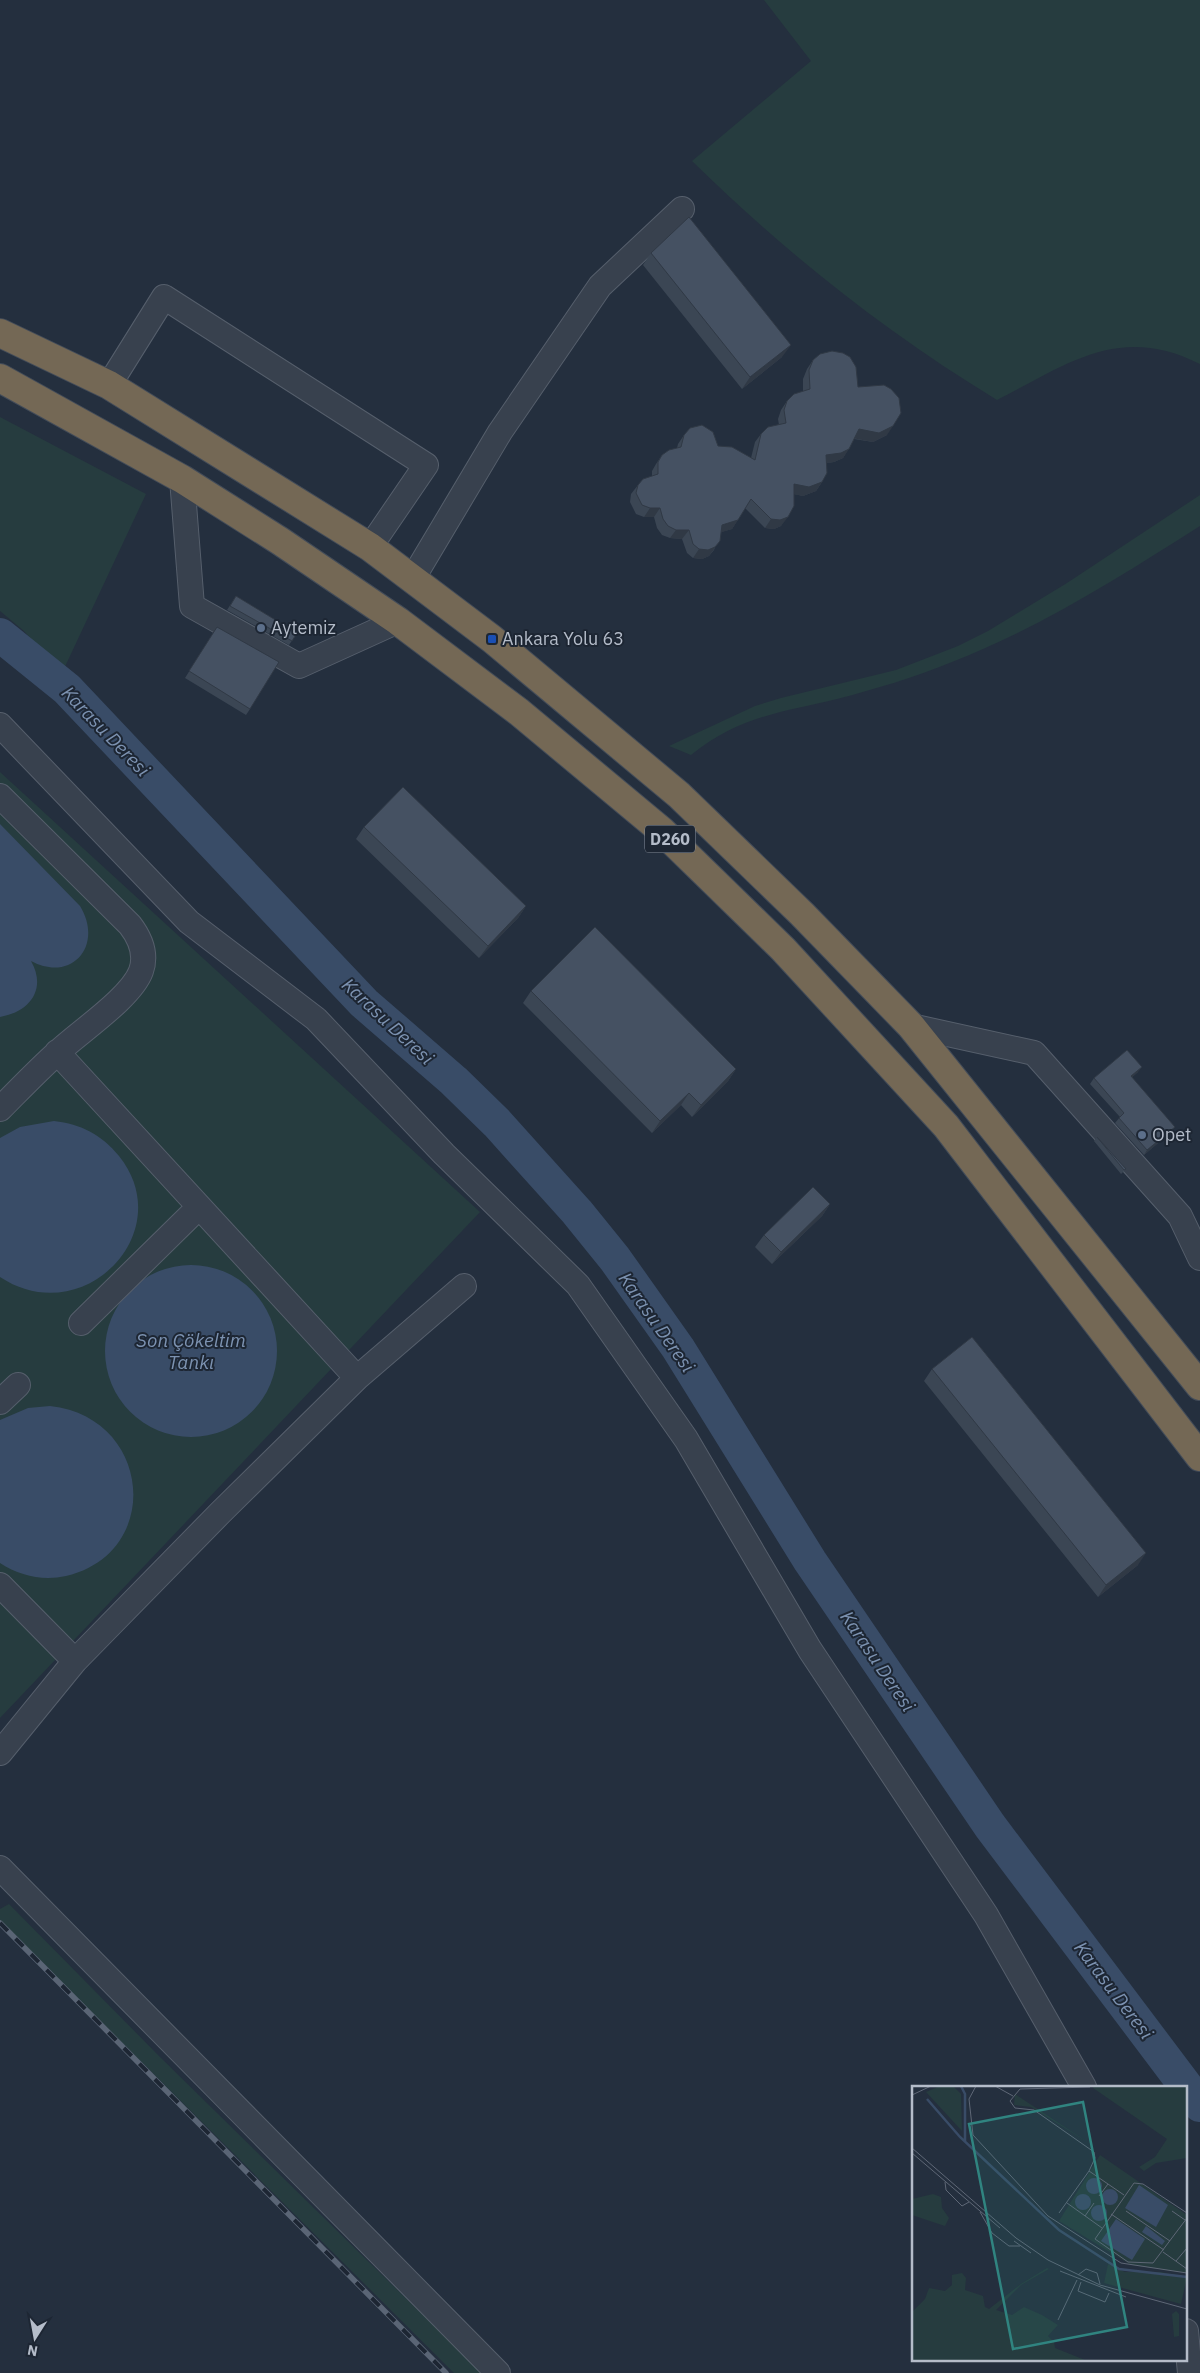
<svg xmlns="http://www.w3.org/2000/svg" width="1200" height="2373" font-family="'IBM Plex Sans',sans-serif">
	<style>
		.green { fill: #263c3f }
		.water { fill: #394c67 }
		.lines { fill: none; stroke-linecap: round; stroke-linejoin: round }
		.river { stroke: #394c67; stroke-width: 34 }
		.minor-casing { stroke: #565f6c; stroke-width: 26 }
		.highway-casing { stroke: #434c59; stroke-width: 30 }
		.minor { stroke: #38414e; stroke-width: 24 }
		.highway { stroke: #746855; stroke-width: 28 }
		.rail-casing { stroke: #5a6575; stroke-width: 5.5 }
		.rail { stroke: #1d2633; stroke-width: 4; stroke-dasharray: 11; stroke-linecap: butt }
		.wall { fill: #3b4654 }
		.shaded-wall { fill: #303945 }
		.building { fill: #455162; stroke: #303945 }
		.service-dot { fill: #5c6f8a; stroke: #1d2633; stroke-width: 2 }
		.transit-dot { fill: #1a4fb4; stroke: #1d2633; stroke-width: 2 }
		.labels { text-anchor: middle; stroke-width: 4; stroke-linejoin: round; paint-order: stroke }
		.shield { fill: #1d2633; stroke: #878f9c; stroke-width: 1 }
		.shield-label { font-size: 16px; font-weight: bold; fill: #b4bcc9 }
		.poi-label { font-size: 18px; fill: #b4bcc9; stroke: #1d2633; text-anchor: start }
		.water-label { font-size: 19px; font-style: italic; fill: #7c92b1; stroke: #1d2633 }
		.inset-river { fill: none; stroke: #394c67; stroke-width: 2.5 }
		.inset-road { fill: none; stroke: #5e6776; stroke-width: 1 }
		.view { fill: #308480; fill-opacity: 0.15; stroke: #308480; stroke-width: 2.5 }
		.inset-edge { fill: none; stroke: #b4bcc9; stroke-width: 2.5 }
	</style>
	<rect width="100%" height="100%" fill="#242f3e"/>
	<path class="green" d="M 764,0 L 1200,0 L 1200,364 C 1120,323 1067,364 997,400 C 884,331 787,254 692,161 L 811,61 Z
		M 0,417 L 146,494 L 62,673 L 24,631 L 0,611 Z
		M 1200,495 L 1200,526 C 1121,576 1040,628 952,662 C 915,677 876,689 837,699 C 779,713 740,716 691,755 L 669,746 L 755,706 L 781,698 L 896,670 L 958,646 L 988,631 L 1067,583 Z
		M 0,772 L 480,1212 L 0,1718 Z
		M 9,1904 L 159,2056 L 482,2373 L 454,2373 L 0,1921 L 0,1909 Z"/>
	<path class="water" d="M 0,824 L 80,906 C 104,945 72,983 31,961 C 47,989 30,1012 0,1017 Z
		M 54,1121 C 81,1124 102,1135 119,1156 C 180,1232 83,1332 0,1277 L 0,1138 L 20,1127 Z
		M105 1351a86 86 0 1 1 172 0a86 86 0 1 1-172 0Z
		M 50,1406 C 152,1417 164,1553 66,1576 C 43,1581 20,1576 0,1563 L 0,1420 L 28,1408 Z"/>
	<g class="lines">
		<path class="river" d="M 0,635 L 67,689 L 364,1003 L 454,1081 L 497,1123 L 577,1212 L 615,1259 L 678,1348 L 810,1561 L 990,1826 L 1200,2105"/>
		<defs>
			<path id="minor" d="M 109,385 L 164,297 L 426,465 L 370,547
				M 182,479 L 192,606 L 299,666 L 398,621
				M 413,578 L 500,432 L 600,286 L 682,209
				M 0,725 L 189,922 L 316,1019 L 444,1154 L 578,1285 L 686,1439 L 810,1650 L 986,1915 L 1084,2087
				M 0,796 L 130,925 C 140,938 147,954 141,971 C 131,998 79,1032 57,1053 C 37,1071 19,1090 0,1109
				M 911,1026 L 1034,1053 L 1180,1216 L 1200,1258
				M 57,1052 L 357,1378
				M 81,1323 L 199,1207
				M 0,1402 L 18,1385
				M 0,1585 L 75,1661
				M 0,1753 L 75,1661 L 220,1513 L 357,1378 L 464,1286
				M 0,1868 L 498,2373
				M 1186,2331 L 1190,2373"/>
			<path id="highway" d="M 0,333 L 109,385 L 370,547 L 492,639 L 679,795 L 802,914 L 911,1026 L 1200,1386
				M 0,378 L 182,479 L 280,541 L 398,621 L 519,712 L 662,831 L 783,949 L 946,1126 L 1200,1457"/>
		</defs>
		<use href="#minor" class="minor-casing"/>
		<use href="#highway" class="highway-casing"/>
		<use href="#minor" class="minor"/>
		<use href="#highway" class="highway"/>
		<defs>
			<path id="rail" d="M 0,1923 L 446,2373"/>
		</defs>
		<use href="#rail" class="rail-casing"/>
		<use href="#rail" class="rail"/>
	</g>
	<path class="wall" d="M 651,253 L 782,357 L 742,389 L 643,265 Z
		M 813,360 L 858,387 L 887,435 L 873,442 L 854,439 L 843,458 L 834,462 L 827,463 L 822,482 L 816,491 L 803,496 L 794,494 L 781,526 L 774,529 L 765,528 L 745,508 L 732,529 L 721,532 L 714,550 L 709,556 L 702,559 L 693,558 L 687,553 L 682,539 L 670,538 L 662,535 L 657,528 L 654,517 L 644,517 L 636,514 L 630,502 L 631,494 L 638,485 L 652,476 L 652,471 L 656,464 L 662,455 L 677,448 L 678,444 L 684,435 L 751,458 L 755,442 L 761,434 L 779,425 L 778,419 L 781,410 L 787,401 L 803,391 L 803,379 L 807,369 Z
		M 236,596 L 297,633 L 289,645 L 227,610 Z
		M 217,627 L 250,709 L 246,715 L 185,678 Z
		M 364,827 L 526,906 L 518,918 L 479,958 L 356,839 Z
		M 531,991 L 736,1069 L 728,1081 L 692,1117 L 681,1105 L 652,1133 L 523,1003 Z
		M 1138,1072 L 1132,1077 L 1171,1132 L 1144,1155 L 1115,1123 L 1120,1117 L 1090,1084 L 1094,1078 Z
		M 1097,1137 L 1126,1169 L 1121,1174 L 1094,1141 Z
		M 830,1204 L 822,1216 L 772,1264 L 755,1247 L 764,1235 Z
		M 932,1369 L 1138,1565 L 1098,1597 L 924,1381 Z"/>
	<path class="shaded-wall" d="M 791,345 L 782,357 L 742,389 L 750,377 Z
		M 893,426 L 887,435 L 873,442 L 852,438 L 859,429 Z
		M 849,449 L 843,458 L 834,462 L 820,464 L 826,455 Z
		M 822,482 L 816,491 L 803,496 L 788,493 L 794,484 Z
		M 650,508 L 660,508 L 654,517 L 644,517 Z
		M 788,517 L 781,526 L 774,529 L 765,528 L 771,519 Z
		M 738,520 L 732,529 L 716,534 L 722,525 Z
		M 676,530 L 689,530 L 682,539 L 670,538 Z
		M 720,541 L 709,556 L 702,559 L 693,558 L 699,549 Z
		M 526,906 L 518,918 L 479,958 L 488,946 Z
		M 1142,1067 L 1138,1072 L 1128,1081 L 1131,1076 Z
		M 736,1069 L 728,1081 L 692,1117 L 701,1105 Z
		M 689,1093 L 681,1105 L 652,1133 L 660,1121 Z
		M 1175,1127 L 1171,1132 L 1144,1155 L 1147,1150 Z
		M 830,1204 L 822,1216 L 772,1264 L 781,1252 Z
		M 1146,1553 L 1138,1565 L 1098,1597 L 1106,1585 Z"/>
	<path class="building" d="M 689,217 L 791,345 L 750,377 L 651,253 Z
		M 832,351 L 843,353 L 850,357 L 856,367 L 858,387 L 884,385 L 891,389 L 899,398 L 901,413 L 893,426 L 879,433 L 859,429 L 849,449 L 841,453 L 826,455 L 827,473 L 822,482 L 809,487 L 794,484 L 794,506 L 788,517 L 780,520 L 771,519 L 751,499 L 738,520 L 722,525 L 720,541 L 715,547 L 708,550 L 699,549 L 693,544 L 689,530 L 676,530 L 668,526 L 663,519 L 660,508 L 650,508 L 642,505 L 636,493 L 638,485 L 643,479 L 658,474 L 658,462 L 662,455 L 669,450 L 681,447 L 684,435 L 690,428 L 702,425 L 713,432 L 718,446 L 732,447 L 755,460 L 761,434 L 768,427 L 786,423 L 784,410 L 787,401 L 794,394 L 810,389 L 809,370 L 813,360 L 820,354 Z
		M 236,596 L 297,633 L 292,641 L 230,606 Z
		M 217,627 L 279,662 L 250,709 L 189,671 Z
		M 403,787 L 526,906 L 488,946 L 364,827 Z
		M 595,927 L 736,1069 L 701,1105 L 689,1093 L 660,1121 L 531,991 Z
		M 1127,1050 L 1142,1067 L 1131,1076 L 1175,1127 L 1147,1150 L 1119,1118 L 1124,1113 L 1094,1078 Z
		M 1097,1137 L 1126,1169 L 1124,1170 Z
		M 813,1187 L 830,1204 L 781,1252 L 764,1235 Z
		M 972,1337 L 1146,1553 L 1106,1585 L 932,1369 Z"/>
	<g class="service-dot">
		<circle cx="261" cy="628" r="5"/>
		<circle cx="1142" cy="1135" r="5"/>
	</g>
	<rect class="transit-dot" x="487" y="634" width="10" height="10" rx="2.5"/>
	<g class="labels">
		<rect class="shield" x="645" y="825.5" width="50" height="27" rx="4"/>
		<g class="shield-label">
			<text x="670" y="845">D260</text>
		</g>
		<g class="poi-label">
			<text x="271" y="634">Aytemiz</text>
			<text x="502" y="645">Ankara Yolu 63</text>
			<text x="1152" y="1141">Opet</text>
		</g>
		<g class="water-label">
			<text transform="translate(106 731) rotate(46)" y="7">Karasu Deresi</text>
			<text transform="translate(388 1021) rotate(43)" y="7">Karasu Deresi</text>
			<text transform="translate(657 1322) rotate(55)" y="7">Karasu Deresi</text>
			<text x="191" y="1347">Son Çökeltim<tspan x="191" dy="22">Tankı</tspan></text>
			<text transform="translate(878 1661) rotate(56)" y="7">Karasu Deresi</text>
			<text transform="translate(1114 1990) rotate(53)" y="7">Karasu Deresi</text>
		</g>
	</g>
	<g transform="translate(912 2086)">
		<rect width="275" height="275" fill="#242f3e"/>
		<path d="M 28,0 L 41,0 L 49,8 L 50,45 L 14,6 ZM 182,0 L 275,0 L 275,72 L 244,77 L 232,85 L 227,81 L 243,71 L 255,53 L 181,2 ZM 103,8 L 180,59 L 119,21 L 102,19 ZM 188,69 L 275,129 L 275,187 L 219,179 L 147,135 ZM 21,108 L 29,111 L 30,122 L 37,132 L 33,140 L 0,129 L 0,113 ZM 196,178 L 213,186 L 249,186 L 275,191 L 269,218 L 192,197 ZM 135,182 L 137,183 L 109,199 L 84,224 L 100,229 L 112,221 L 130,229 L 146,239 L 136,250 L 142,256 L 143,262 L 173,274 L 185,275 L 0,275 L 0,226 L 13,213 L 17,202 L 33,205 L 40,199 L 40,189 L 50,187 L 54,192 L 53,204 L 71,210 L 73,221 L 77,223 L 109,198 ZM 264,225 L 267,228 L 267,250 L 262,251 L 260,228 Z" fill="#263c3f"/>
		<path d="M174 100a8 8 0 1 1 16 0a8 8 0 1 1-16 0ZM 227,99 L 256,119 L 244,141 L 213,122 ZM190 111a8 8 0 1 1 16 0a8 8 0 1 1-16 0ZM163 116a8 8 0 1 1 16 0a8 8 0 1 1-16 0ZM179 127a8 8 0 1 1 16 0a8 8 0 1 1-16 0ZM 204,133 L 233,153 L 220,174 L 189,155 ZM 234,140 L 253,155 L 250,159 L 230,146 Z" fill="#394c67"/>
		<path class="inset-river" d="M 49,0 L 53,8 L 53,55M 15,13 L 48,51 L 147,144 L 207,183 L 275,191"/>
		<path class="inset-road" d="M 64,0 L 57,13 L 61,49 L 136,130 L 209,177 L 275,187M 83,0 L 101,10M 0,9 L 19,0M 0,62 L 104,152 L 136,174 L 188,199 L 275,223M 0,67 L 88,142M 177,85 L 212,109M 33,96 L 34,104 L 50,120 L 57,116M 187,110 L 196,98M 155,117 L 190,142M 214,125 L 258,155M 260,125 L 273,134M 68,126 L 80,147 L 97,160 L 108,160M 147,127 L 177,85 L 183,72 L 182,66 L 122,24 L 103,22 L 98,15 L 108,3 L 178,1M 275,127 L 231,98 L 222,97 L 183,153 L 216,176 L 241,177 L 275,132M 199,128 L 252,164M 173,130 L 182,117M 102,155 L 119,167M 251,166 L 275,183M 264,175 L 275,162M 148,185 L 214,211M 166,189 L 174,183 L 185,187 L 188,198M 169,196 L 166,205 L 193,216 L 197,207M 146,234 L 165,194"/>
		<path class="view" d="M 171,16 L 215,241 L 101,263 L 57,38 Z"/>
		<rect width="275" height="275" class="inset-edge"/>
	</g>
	<g transform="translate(35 2338) rotate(191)" stroke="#1d2633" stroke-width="4" paint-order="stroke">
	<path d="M0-4L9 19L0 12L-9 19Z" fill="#b4bcc9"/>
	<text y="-8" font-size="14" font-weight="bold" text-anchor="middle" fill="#b4bcc9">N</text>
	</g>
</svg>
